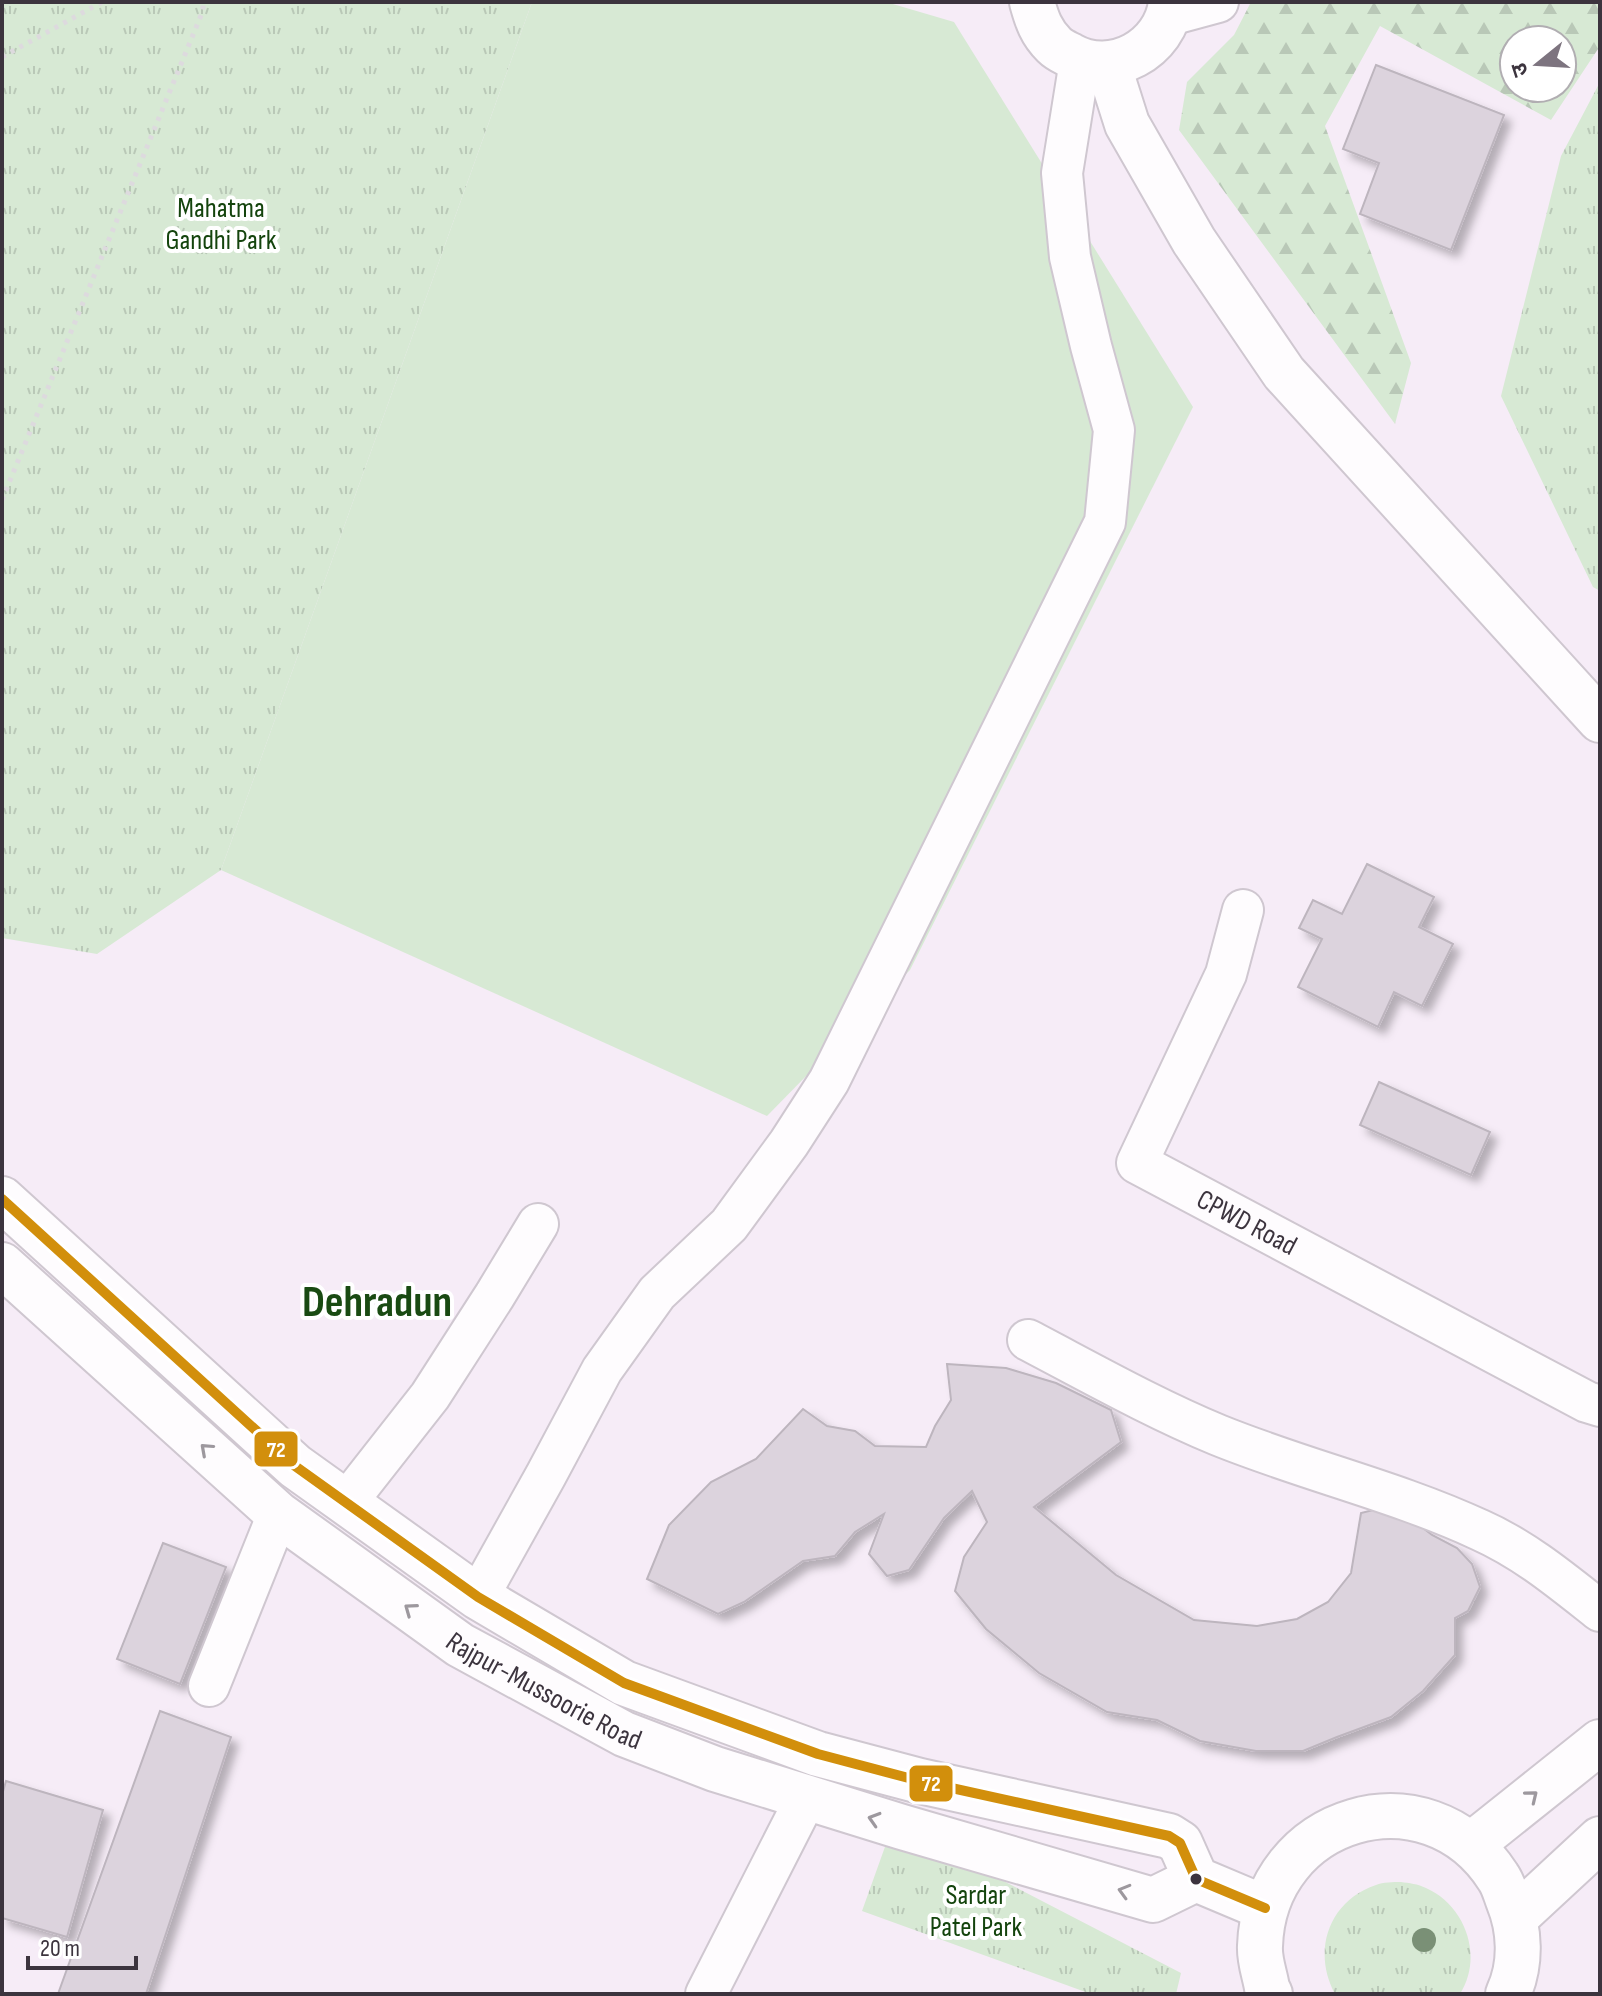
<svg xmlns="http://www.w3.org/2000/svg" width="1602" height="1996" font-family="'Sofia Sans Condensed','Noto Sans Devanagari',sans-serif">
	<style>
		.grass { fill: url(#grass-tufts) }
		.forest { fill: url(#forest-firs); fill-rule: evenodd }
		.garden { fill: #d7e9d4 }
		.building { fill: #dcd3dd; stroke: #bdb5be; stroke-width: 2; filter: url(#shadow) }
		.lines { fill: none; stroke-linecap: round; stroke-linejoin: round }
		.minor-casing { stroke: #cfc7d0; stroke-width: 44 }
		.major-casing { stroke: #cfc7d0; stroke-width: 48 }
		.path { stroke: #dddade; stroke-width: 5; stroke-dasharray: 4 6; stroke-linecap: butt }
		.minor { stroke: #fefcfe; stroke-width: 40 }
		.major { stroke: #fefcfe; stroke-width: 44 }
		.bus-1-casing { stroke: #fff; stroke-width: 16 }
		.bus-1 { stroke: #d28f0c; stroke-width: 10 }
		.tree { fill: #7a9076 }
		.oneway { stroke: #9d989e }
		.bus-dot { fill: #3c343e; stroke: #fff; stroke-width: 3 }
		.labels { text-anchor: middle; stroke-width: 8; stroke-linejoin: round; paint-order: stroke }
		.park-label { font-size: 28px; fill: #14440d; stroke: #fff }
		.street-label { font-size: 28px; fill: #3c343e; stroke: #fff }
		.town-label { font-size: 44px; font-weight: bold; fill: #194a12; stroke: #fff }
		.line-badge { stroke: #fff; stroke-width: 3 }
		.badge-label { font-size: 22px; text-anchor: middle; font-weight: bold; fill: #fff }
	</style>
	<defs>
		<pattern id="grass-tufts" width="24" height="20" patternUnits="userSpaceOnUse" patternTransform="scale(2)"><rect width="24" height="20" fill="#d7e9d4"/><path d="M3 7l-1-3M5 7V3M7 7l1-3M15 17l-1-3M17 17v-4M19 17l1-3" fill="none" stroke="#b9c8b7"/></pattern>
		<pattern id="forest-firs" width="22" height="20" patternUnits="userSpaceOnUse" patternTransform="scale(2)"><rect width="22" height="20" fill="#d7e9d4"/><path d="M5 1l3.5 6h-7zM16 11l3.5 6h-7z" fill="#b9c8b7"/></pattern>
		<filter id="shadow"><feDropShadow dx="7" dy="7" stdDeviation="4" flood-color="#0004"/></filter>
	</defs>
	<rect width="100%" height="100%" fill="#f6ecf7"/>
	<path class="grass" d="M 2,2 L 532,2 L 221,870 L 97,954 L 2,938 Z
		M 1600,82 L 1600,591 L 1593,587 L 1501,396 L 1561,156 Z
		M 886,1844 L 990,1874 L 1181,1973 L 1176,1994 L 1091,1994 L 862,1911 Z
		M 1401,1882 C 1409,1883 1418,1884 1426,1888 C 1465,1905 1484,1956 1460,1994 L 1335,1994 C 1312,1952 1328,1901 1376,1885 C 1383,1882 1393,1882 1401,1882 Z"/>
	<path class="forest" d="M 1251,2 L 1600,2 L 1600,46 L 1551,120 L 1380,26 L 1325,126 L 1411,363 L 1395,424 L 1179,130 L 1187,82 L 1234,35 ZM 1514,40 L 1562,40 L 1562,88 L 1514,88 Z"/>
	<path class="garden" d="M 532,2 L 886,2 L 954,22 L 1193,407 L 910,970 L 767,1116 L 221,870 Z"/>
	<path class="building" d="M 1376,65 L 1504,115 L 1451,250 L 1360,214 L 1379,163 L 1343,149 Z
		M 1367,864 L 1434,897 L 1419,927 L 1453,944 L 1422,1006 L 1394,992 L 1378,1027 L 1298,987 L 1322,939 L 1299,928 L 1313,900 L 1342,914 Z
		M 1379,1082 L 1490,1132 L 1471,1175 L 1360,1125 Z
		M 947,1364 L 1006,1368 L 1056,1383 L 1111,1410 L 1121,1442 L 1034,1507 L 1116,1575 L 1194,1620 L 1257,1626 L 1297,1619 L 1328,1602 L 1351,1573 L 1361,1513 L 1393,1505 L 1432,1535 L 1457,1548 L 1472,1564 L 1480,1587 L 1468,1611 L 1455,1618 L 1455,1655 L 1423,1691 L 1391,1717 L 1337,1737 L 1303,1751 L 1256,1751 L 1200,1741 L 1157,1720 L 1107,1712 L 1039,1673 L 986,1629 L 955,1591 L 964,1557 L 987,1522 L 972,1491 L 944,1518 L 909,1570 L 887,1576 L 869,1554 L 884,1514 L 855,1532 L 835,1556 L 803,1561 L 744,1602 L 718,1614 L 647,1579 L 669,1525 L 711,1482 L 756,1459 L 803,1409 L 827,1426 L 855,1431 L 875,1446 L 926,1447 L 935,1426 L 951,1400 Z
		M 163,1543 L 226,1567 L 180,1684 L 117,1659 Z
		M 160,1711 L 231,1737 L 146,1994 L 58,1994 Z
		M 6,1781 L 103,1810 L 67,1937 L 2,1918 L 2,1795 Z"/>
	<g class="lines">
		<defs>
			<g id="minor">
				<path d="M 1170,15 L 1218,2"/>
				<path id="s1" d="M 1243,910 L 1226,974 L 1137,1163 L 1587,1402 L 1600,1406"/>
				<path d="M 1028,1340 C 1091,1373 1153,1408 1218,1435 C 1304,1470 1396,1491 1480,1530 C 1525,1550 1562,1581 1600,1611"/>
				<path d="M 346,1503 L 430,1396 L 495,1295 L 538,1224"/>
				<path d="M 478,1597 L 546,1475 L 602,1370 L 657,1293 L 729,1225 L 789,1143 L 829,1081 L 1105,522 L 1114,430 L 1091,346 L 1070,257 L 1062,173 L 1080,61"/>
				<path d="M 209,1686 L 278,1514"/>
				<path d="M 706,1994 L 806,1798"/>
			</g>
			<g id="major">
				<path d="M 1032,2 C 1037,20 1041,32 1054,45 C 1059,50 1064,52 1070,55 C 1112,79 1166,49 1171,2"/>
				<path d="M 1108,64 L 1127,124 L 1194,241 L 1284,373 L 1600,720"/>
				<path d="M 2,1199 L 295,1466 L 478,1597 L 624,1683 L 818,1754 L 920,1781 L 1169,1836 L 1180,1843 L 1196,1879 L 1265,1908"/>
				<path id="s2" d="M 2,1265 L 278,1514 L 460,1645 L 624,1734 L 715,1769 L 902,1827 L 1153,1900 L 1196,1879"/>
				<path d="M 1471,1845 L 1600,1742"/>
				<path d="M 1515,1918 L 1600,1839"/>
				<path d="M 1270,1994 L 1267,1988 C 1265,1975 1259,1960 1260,1946 C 1264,1816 1427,1767 1498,1877 C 1503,1884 1505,1892 1508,1900 C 1520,1929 1522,1964 1508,1994"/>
			</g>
		</defs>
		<use href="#minor" class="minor-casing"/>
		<use href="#major" class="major-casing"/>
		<path class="path" d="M 2,57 L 102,2
			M 2,500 L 202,13 L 204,2"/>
		<use href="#minor" class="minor"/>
		<use href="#major" class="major"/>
		<defs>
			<path id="bus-1" d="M 2,1199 L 295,1466 L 478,1597 L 624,1683 L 818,1754 L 920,1781 L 1169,1836 L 1180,1843 L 1196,1879 L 1265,1908"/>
		</defs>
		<use href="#bus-1" class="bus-1-casing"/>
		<use href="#bus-1" class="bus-1"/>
	</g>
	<circle class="tree" cx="1424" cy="1940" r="12"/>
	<defs><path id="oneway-chevron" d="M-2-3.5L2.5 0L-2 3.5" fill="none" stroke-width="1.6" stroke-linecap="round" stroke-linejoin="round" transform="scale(2)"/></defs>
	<g class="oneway">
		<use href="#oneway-chevron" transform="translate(206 1449) rotate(-138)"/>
		<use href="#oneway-chevron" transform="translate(410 1609) rotate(-144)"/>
		<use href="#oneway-chevron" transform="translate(1532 1796) rotate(-39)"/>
		<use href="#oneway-chevron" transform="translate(874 1819) rotate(-163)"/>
		<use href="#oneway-chevron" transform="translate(1124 1891) rotate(-164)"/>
	</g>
	<circle class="bus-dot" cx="1196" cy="1879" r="7"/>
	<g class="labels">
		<g class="park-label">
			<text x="221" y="217">Mahatma<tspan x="221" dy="32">Gandhi Park</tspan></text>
			<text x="976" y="1904">Sardar<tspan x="976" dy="32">Patel Park</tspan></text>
		</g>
		<g class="street-label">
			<text dy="10" stroke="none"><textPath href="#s1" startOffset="400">CPWD Road</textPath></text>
			<text dy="10" stroke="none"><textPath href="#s2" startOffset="692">Rajpur-Mussoorie Road</textPath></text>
		</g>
		<g class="town-label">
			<text x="377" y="1316">Dehradun</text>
		</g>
	</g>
	<g class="line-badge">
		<rect x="253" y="1430" width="46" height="38" rx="8" fill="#d28f0c"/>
		<rect x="908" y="1764" width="46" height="39" rx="8" fill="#d28f0c"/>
	</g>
	<g class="badge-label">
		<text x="276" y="1457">72</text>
		<text x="931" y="1791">72</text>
	</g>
	<rect width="1602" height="1996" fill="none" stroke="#3c343e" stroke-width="8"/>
	<g transform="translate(1538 64) rotate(252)"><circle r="38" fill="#ffffff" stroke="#b1aeb2" stroke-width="2"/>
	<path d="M0-6L14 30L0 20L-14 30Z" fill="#7d747f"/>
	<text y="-12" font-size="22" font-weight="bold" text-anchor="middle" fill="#3c343e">उ</text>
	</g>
	<path d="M28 1956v12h108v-12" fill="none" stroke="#3c343e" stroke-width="4"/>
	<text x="40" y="1956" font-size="24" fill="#3c343e" stroke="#ffffff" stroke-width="6" paint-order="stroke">20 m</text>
</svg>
